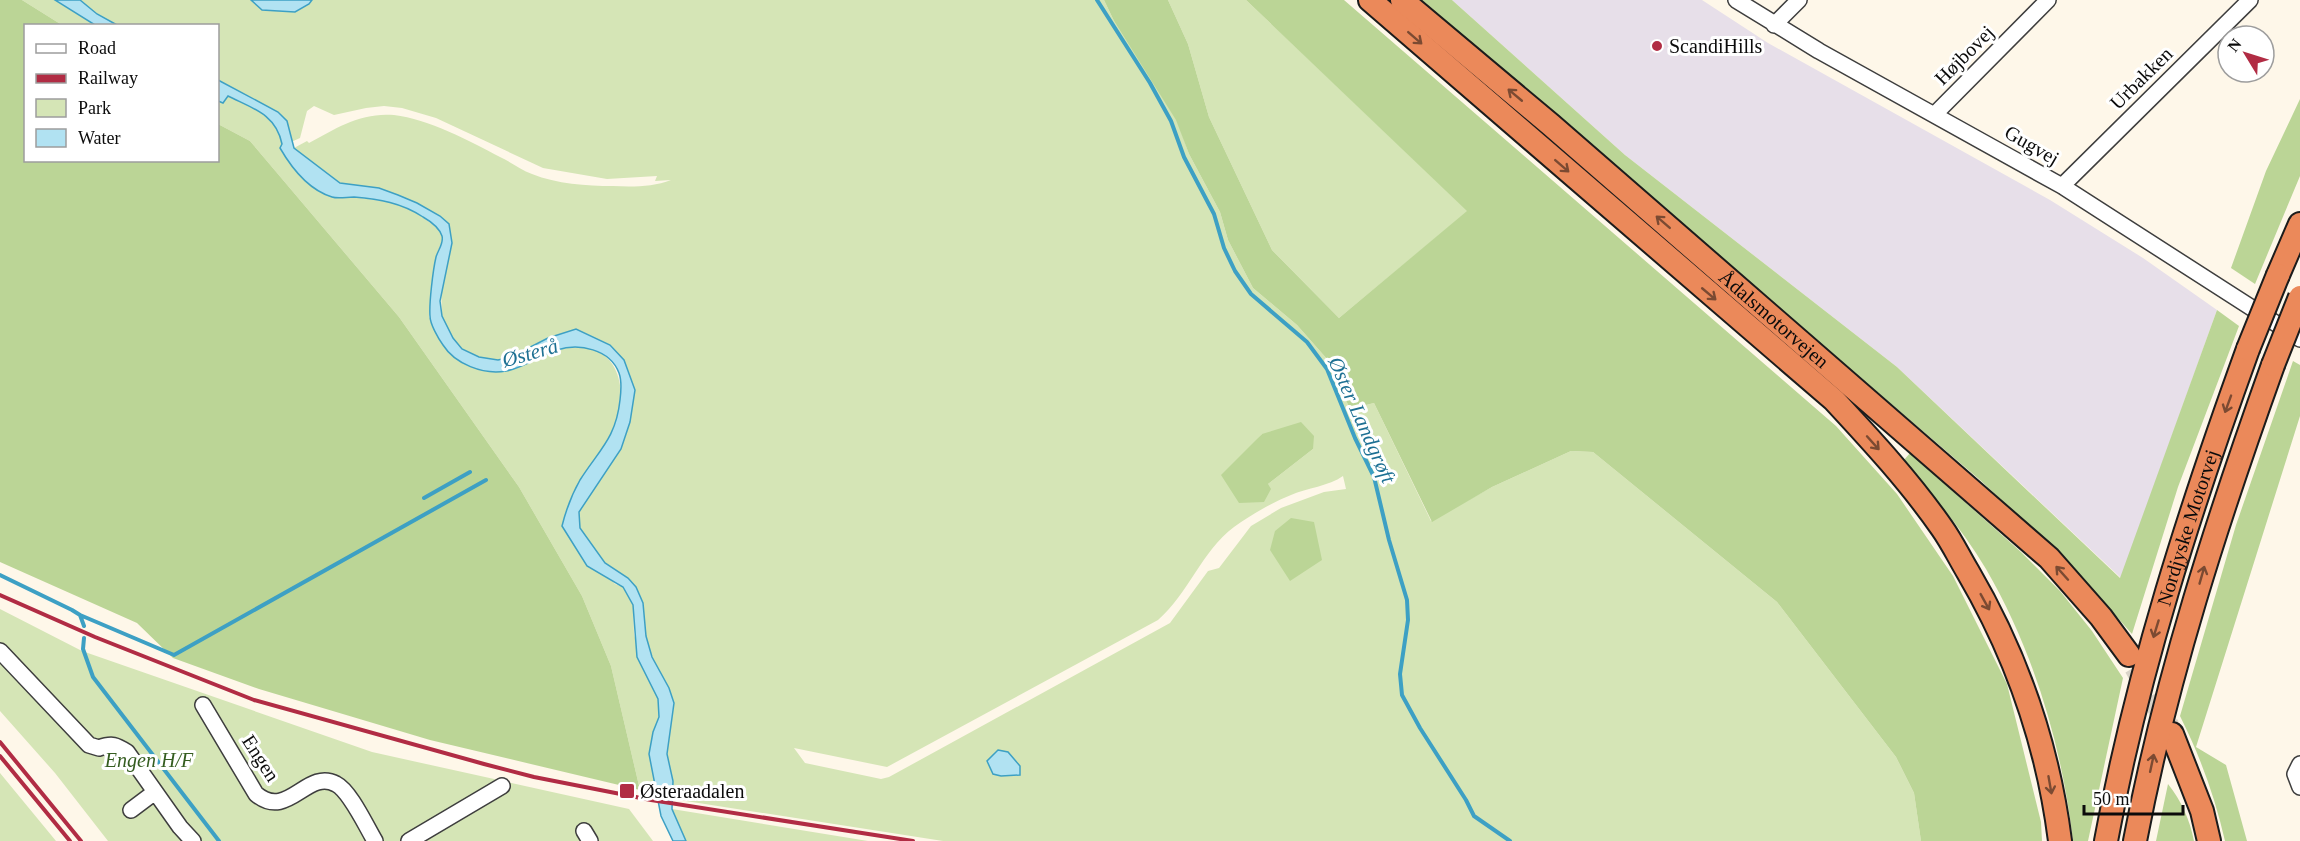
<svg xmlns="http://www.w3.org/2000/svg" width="2300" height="841" font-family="Georgia,serif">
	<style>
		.industrial { fill: #e7dfe9 }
		.green { fill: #d5e5b6; fill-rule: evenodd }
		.forest { fill: #bbd596 }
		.water { fill: #b1e2f2; stroke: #3da0c4; stroke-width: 1.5 }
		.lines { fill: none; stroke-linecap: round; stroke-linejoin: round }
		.stream { stroke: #3da0c4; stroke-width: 4 }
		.highway-tunnel { stroke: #dad4c8; stroke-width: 22; stroke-dasharray: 22 11; stroke-linecap: butt }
		.minor-casing { stroke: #3e3e3e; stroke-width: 18 }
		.highway-casing { stroke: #1c1c1c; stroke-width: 26 }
		.minor { stroke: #fff; stroke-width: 15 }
		.highway { stroke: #eb895a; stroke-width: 22 }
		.rail { stroke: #b12c44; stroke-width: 4 }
		.highway-bridge-casing { stroke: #1c1c1c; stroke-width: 26; stroke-linecap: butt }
		.highway-bridge { stroke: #eb895a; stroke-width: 22 }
		.oneway { stroke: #7b4a32 }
		.poi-dot { fill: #b12c44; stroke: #fff; stroke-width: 2 }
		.labels { text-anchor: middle; stroke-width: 6; stroke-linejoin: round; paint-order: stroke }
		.poi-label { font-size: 20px; fill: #0b0b0b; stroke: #fff; text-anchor: start }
		.street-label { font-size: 20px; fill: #0b0b0b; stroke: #fff }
		.park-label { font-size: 20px; font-style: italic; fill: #355d20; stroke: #fff }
		.water-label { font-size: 21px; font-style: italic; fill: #1d7093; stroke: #fff }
	</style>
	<rect width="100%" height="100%" fill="#fef7e9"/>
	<path class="industrial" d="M 1452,0 L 1702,0 L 1768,43 L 2050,200 L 2143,258 L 2217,310 L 2121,578 L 1897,367 L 1625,155 Z"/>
	<path class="green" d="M 22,0 L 251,0 L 262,10 L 295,12 L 309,4 L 312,0 L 1104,0 L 1114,21 L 1177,120 L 1189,154 L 1220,212 L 1228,240 L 1253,288 L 1297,325 L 1327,359 L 1350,409 L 1374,403 L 1431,521 L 1492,487 L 1571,451 L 1593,452 L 1777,602 L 1896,757 L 1914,793 L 1921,841 L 943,841 L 673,799 L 673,781 L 667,754 L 674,703 L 669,688 L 652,657 L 646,636 L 643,603 L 636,587 L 628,578 L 605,563 L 580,529 L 579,512 L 621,449 L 624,360 L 576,329 L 511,357 L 498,360 L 479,357 L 462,349 L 453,339 L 442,316 L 441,289 L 452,243 L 440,216 L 398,195 L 340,183 L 294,148 L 307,141 L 309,143 C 336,128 362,112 394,115 C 428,119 470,141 500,157 C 511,162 521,170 532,174 C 557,184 586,186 613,186 C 632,187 653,187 671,180 L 655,181 L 657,176 L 607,179 L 543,168 L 436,118 L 402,108 L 384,106 L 366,108 L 334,115 L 314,106 L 307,111 L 300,138 L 280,147 L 283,154 L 353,197 L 397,203 L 414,211 L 436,227 L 442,234 L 442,241 L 436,256 L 429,317 L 479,370 C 497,367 516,365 533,360 C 550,355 563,345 582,347 C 627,351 628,407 610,438 C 601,454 586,467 579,483 C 572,497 567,512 562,526 L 615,584 L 623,587 L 633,605 L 634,634 L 643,670 L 651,682 L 658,699 L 659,717 L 653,732 L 654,774 L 657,794 L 640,790 L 611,666 L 582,596 L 519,487 L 399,317 L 250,141 L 218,124 L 218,26 L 62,25 ZM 1262,434 L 1313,449 L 1268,484 L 1246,452 ZM 1343,476 L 1346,489 L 1324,492 L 1281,508 L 1251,526 L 1219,568 L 1208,571 L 1170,623 L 889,777 L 881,779 L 805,763 L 794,748 L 887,767 L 1158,620 C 1189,593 1201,552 1234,527 C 1251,515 1271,503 1291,495 C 1307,488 1329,486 1343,476 Z
		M 1168,0 L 1246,0 L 1468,211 L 1339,318 L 1272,250 L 1209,117 L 1188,44 Z
		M 0,609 L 82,651 L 372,752 L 629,809 L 653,841 L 108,841 L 55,773 L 0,711 Z
		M 0,773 L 56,841 L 0,841 Z
		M 672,809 L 868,841 L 686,841 Z"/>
	<path class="forest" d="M 0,0 L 22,0 L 62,25 L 26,26 L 26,160 L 218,160 L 218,124 L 250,141 L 399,317 L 519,487 L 582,596 L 611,666 L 640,790 L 430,740 L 259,689 L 173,658 L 137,623 L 0,562 Z
		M 1104,0 L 1168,0 L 1188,44 L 1209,117 L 1272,250 L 1339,318 L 1467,211 L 1246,0 L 1344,0 L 1836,426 L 1897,494 L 1953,576 L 2007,684 L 2041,822 L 2042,841 L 1921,841 L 1914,793 L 1896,757 L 1777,602 L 1593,452 L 1571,451 L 1492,487 L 1432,522 L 1374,403 L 1350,409 L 1327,359 L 1297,325 L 1253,288 L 1228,240 L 1220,212 L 1189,154 L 1176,120 L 1114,21 Z
		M 1419,0 L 1452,0 L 1625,155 L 1897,367 L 2120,578 L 2217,310 L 2239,326 L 2178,487 L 2132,634 L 2067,561 L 1980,480 Z
		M 2300,99 L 2300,176 L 2255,284 L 2231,268 L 2266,171 Z
		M 2293,361 L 2300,365 L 2300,416 L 2196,747 L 2226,765 L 2247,841 L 2225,841 C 2215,797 2200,756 2180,716 L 2236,525 Z
		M 1301,422 L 1314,436 L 1313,449 L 1268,484 L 1271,489 L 1264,502 L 1239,503 L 1221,475 L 1262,434 Z
		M 1910,453 L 2021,552 L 2060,591 L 2092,631 L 2123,678 L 2088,841 L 2073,841 C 2062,746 2034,652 1986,569 C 1963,530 1932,495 1904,460 Z
		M 1291,518 L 1314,522 L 1322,560 L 1290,581 L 1270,550 L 1275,531 Z
		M 2168,784 C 2181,800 2190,820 2194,841 L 2156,841 Z"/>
	<path class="water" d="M 55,0 L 80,0 L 97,14 L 117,25 L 95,25 Z
		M 251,0 L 312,0 L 309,4 L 295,12 L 262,10 Z
		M 218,80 L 278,112 L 287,121 L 294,148 L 340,183 L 379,188 L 398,195 L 417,203 L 440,216 L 449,224 L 452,243 L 440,301 L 442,316 L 453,338 L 462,349 L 479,357 L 498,360 L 511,357 L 548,338 L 576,329 L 610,345 L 624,360 L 635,390 L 630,422 L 621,449 L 579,512 L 580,528 L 605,563 L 628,578 L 636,587 L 643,603 L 646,636 L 652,657 L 669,688 L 674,703 L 667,754 L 673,781 L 672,809 L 686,841 L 673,841 L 661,816 L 649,754 L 653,732 L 659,717 L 658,699 L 637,657 L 633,605 L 623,587 L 587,566 L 562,526 C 566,510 572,494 580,480 C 599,450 616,438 620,400 C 621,392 622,381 619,373 C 610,349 579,343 557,350 C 540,355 524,368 506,371 C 483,375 455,364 443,345 C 438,338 430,324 430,316 C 429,303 433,270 436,257 C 438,250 444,243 442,236 C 439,227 430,221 423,217 C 402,203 379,199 354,197 C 347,197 338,199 332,197 C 309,190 291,167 280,148 L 282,144 C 276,114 252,108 228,96 L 223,103 L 218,101 Z
		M 998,750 L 1008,752 L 1020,766 L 1020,775 L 1001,776 L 993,774 L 987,761 Z"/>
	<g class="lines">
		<path class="stream" d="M 1097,0 L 1150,83 L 1171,121 L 1184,157 L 1214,214 L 1224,248 L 1235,271 L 1251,294 L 1307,342 L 1327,369 L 1355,438 L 1374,477 L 1389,540 L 1407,600 L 1408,620 L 1400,674 L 1402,695 L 1420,728 L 1466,800 L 1474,816 L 1510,841
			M 424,498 L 470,472
			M 0,575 L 72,610 L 80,615 L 84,626
			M 80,615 L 174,655 L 486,480
			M 84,638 L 83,649 L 93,677 L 219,841"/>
		<path class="highway-tunnel" d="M 2135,667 L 2169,727"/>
		<defs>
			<path id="minor" d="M 1736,0 L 1819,51 L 2062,186 L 2300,339
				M 1774,25 L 1799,0
				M 1935,114 L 2048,0
				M 2062,186 L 2250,0
				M 0,651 L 89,745 L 99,748 C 112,743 116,745 127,752 L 180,827 L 193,841
				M 203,705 L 256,794 C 288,821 307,768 336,784 C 350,791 366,826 375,841
				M 2300,764 L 2295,774 L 2300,787
				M 131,810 L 155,792
				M 584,831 L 590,841
				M 409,841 L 502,786"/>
			<g id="highway">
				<path d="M 1370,0 L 1834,400 C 1872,441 1910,482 1942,528 C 1952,542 1959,557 1968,572 C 2016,654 2048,746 2060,841"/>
				<path id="s1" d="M 1402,0 L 1551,125 L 2049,558 L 2101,617 L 2129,655"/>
				<path d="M 2278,275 L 2300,224"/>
				<path d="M 2172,734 L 2202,811 L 2209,841"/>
				<path id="s2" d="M 2106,841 C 2137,673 2190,509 2248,349"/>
				<path d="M 2135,841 C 2166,678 2217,521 2273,365"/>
			</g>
		</defs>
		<use href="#minor" class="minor-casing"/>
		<use href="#highway" class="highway-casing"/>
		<use href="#minor" class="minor"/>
		<use href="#highway" class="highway"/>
		<path class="rail" d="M 0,595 L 95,637 L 254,700 L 484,764 L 534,777 L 651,800 L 913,841
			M 0,742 L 81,841
			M 0,756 L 70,841"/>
		<defs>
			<path id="highway-bridge" d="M 2248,349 L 2278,275
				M 2273,365 L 2300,297"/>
		</defs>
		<use href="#highway-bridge" class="highway-bridge-casing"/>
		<use href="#highway-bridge" class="highway-bridge"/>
	</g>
	<defs><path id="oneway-shaft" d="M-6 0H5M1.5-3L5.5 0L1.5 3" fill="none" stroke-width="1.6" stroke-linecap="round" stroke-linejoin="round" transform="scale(1.5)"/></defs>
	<g class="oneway">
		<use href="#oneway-shaft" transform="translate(1415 38) rotate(41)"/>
		<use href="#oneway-shaft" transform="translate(1515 95) rotate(-140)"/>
		<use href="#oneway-shaft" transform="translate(1562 166) rotate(41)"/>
		<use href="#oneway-shaft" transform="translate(1663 222) rotate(-139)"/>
		<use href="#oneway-shaft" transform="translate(1709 294) rotate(40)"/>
		<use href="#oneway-shaft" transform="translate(2228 404) rotate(110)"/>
		<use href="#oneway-shaft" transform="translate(1873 443) rotate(48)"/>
		<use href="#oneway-shaft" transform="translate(2062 573) rotate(-132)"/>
		<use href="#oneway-shaft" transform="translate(2202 575) rotate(-74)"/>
		<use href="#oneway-shaft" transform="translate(1985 602) rotate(61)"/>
		<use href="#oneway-shaft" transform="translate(2156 629) rotate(107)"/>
		<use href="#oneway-shaft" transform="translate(2152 763) rotate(-78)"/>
		<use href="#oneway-shaft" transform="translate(2050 785) rotate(80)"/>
	</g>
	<g class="poi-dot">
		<circle cx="1657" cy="46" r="6"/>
		<rect x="619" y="783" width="16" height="16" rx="3"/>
	</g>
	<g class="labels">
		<g class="poi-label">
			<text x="1669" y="53">ScandiHills</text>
			<text x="640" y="798">Østeraadalen</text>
		</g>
		<g class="street-label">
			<text transform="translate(1964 55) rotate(-45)" y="7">Højbovej</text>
			<text transform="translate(2141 78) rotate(-45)" y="7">Urbakken</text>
			<text transform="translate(2032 145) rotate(30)" y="7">Gugvej</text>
			<text dy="7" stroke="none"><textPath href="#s1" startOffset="490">Ådalsmotorvejen</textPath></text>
			<text dy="7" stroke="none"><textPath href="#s2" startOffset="324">Nordjyske Motorvej</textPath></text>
			<text transform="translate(261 758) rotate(57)" y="7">Engen</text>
		</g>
		<g class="park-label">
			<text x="149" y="767">Engen H/F</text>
		</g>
		<g class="water-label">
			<text transform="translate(530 353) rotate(-16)" y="7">Østerå</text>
			<text transform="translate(1362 420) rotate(66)" y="7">Øster Landgrøft</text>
		</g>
	</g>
	<rect x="24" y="24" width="195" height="138" fill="#ffffff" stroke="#9d9d9d" stroke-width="1.5"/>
	<rect x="36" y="44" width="30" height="9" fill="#ffffff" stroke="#9d9d9d" stroke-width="1.5"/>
	<text x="78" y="54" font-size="18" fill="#0b0b0b">Road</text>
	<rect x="36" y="74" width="30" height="9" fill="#b12c44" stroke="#9d9d9d" stroke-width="1.5"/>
	<text x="78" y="84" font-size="18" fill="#0b0b0b">Railway</text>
	<rect x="36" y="99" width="30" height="18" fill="#d5e5b6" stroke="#9d9d9d" stroke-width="1.5"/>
	<text x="78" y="114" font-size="18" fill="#0b0b0b">Park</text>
	<rect x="36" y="129" width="30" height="18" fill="#b1e2f2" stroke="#9d9d9d" stroke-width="1.5"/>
	<text x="78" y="144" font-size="18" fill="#0b0b0b">Water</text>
	<g transform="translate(2246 54) rotate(308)"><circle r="28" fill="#ffffff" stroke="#9d9d9d" stroke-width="1.5"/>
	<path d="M0-4.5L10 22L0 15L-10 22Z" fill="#b12c44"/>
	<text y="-9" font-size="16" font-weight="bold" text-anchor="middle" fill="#0b0b0b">N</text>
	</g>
	<path d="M2084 805v9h99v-9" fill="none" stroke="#0b0b0b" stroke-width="3"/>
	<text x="2093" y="805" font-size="18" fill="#0b0b0b" stroke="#ffffff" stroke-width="4.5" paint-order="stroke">50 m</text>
</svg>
